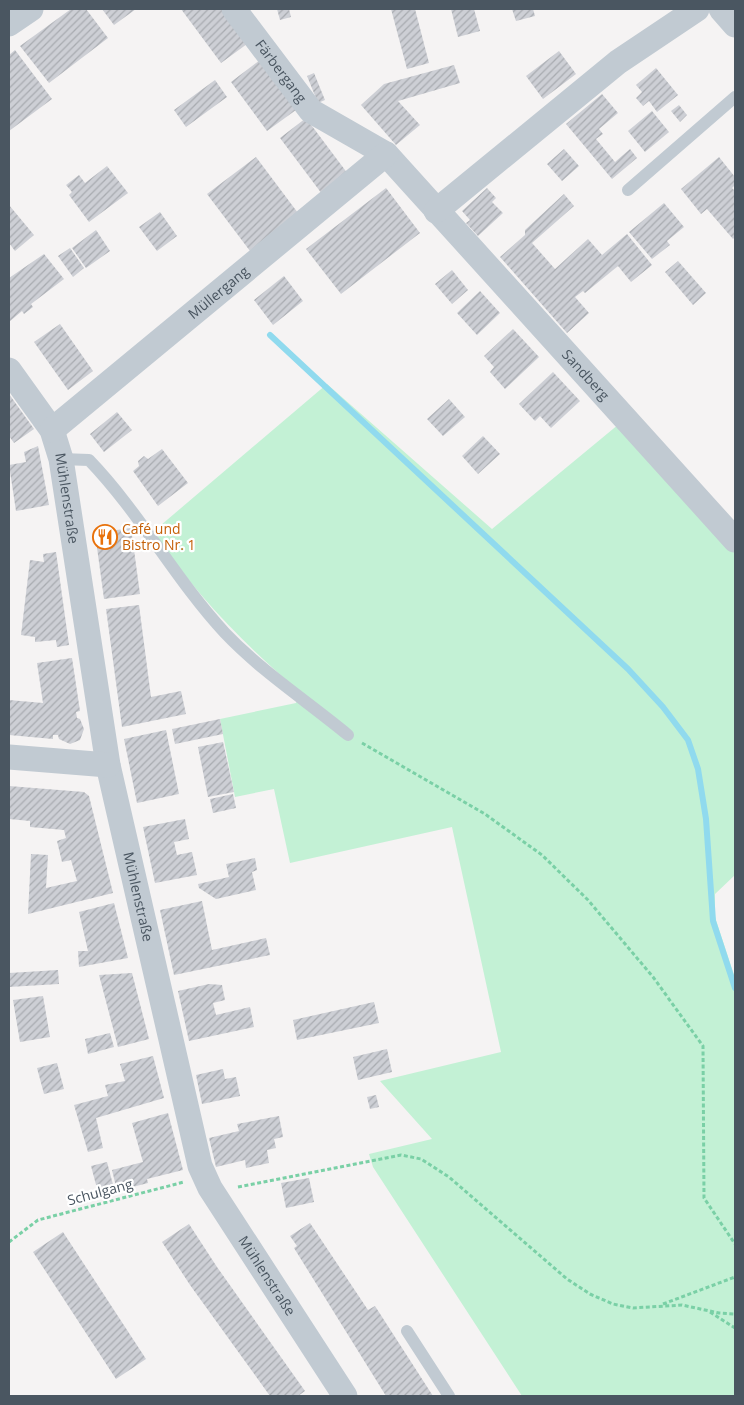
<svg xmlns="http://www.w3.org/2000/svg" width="744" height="1405" font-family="'Open Sans',sans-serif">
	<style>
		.garden { fill: #c3f1d5 }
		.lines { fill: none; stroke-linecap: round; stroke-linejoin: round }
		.stream { stroke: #90daee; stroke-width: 6 }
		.building { fill: url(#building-hatch) }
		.path { stroke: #7ad0a6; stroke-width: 3; stroke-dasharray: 4 2.5; stroke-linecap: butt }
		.service { stroke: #c1cad2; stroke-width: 12 }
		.minor { stroke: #c1cad2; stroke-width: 25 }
		.labels { text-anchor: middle; stroke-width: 4.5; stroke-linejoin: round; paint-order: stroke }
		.street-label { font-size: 14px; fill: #4a5661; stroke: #fff }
		.food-label { font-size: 14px; fill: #c56008; stroke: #fff; text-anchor: start }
	</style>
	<defs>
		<pattern id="building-hatch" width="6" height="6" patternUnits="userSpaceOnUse" patternTransform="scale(1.25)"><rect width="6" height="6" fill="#cdcfd5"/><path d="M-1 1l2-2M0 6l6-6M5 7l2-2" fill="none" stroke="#a8abb0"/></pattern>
	</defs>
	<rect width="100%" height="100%" fill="#f5f3f3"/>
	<path class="garden" d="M 327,384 L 492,529 L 619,424 L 735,550 L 735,875 L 715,894 L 715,917 L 735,978 L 735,1396 L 522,1396 L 373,1167 L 369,1154 L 432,1139 L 380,1081 L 501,1052 L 452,827 L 290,863 L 274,789 L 235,797 L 220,719 L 296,703 L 299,691 C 245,645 192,592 154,531 Z"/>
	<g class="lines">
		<path class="stream" d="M 270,335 L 628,669 L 663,707 L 688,740 L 698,769 L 706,819 L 713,921 L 735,988"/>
	</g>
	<path class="building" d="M 71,9 L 86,9 L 108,38 L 49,83 L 20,46 Z
		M 102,9 L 136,9 L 114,25 Z
		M 181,9 L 222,9 L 247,44 L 221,63 Z
		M 277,9 L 289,9 L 291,17 L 280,20 Z
		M 391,9 L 415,9 L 429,63 L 407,69 Z
		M 451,9 L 474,9 L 480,31 L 458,37 Z
		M 512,9 L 533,9 L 535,16 L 516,21 Z
		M 15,50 L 52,99 L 9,131 L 9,55 Z
		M 559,51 L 576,74 L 543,99 L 526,76 Z
		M 260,60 L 296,110 L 267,131 L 231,82 Z
		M 454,65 L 460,83 L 398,101 L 420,125 L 396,145 L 361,105 L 384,84 Z
		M 656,68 L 678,95 L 657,112 L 649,101 L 643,106 L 636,98 L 642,92 L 636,85 Z
		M 314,73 L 325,100 L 318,103 L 307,76 Z
		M 215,80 L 227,97 L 186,127 L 174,110 Z
		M 602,94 L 618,113 L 599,129 L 603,134 L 596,139 L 615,162 L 630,149 L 637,158 L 612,179 L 566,124 Z
		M 679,105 L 687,115 L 680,122 L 671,111 Z
		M 652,111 L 669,132 L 645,152 L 628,131 Z
		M 306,118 L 348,174 L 322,194 L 280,138 Z
		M 564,149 L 579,166 L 562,181 L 547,164 Z
		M 256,157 L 298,213 L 250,251 L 207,194 Z
		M 719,157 L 735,177 L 735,185 L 732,188 L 735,191 L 735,237 L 733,239 L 707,209 L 701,214 L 681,189 Z
		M 107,166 L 128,193 L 89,222 L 69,195 L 72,192 L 66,185 L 79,175 L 85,183 Z
		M 386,188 L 420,233 L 341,294 L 306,249 Z
		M 487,188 L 496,198 L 492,202 L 503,213 L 478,236 L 466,223 L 470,220 L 462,211 Z
		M 564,194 L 574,206 L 532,243 L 555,269 L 588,239 L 602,255 L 627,234 L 652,265 L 631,282 L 618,266 L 585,293 L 583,291 L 575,297 L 589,313 L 567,333 L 500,257 L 525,235 L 525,230 Z
		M 664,203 L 684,227 L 667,241 L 670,245 L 652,259 L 629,232 Z
		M 9,205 L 34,235 L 15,251 L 9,243 Z
		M 160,212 L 177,236 L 157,251 L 139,227 Z
		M 96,230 L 110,251 L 86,268 L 72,248 Z
		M 70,248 L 84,268 L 73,277 L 58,256 Z
		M 44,254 L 64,279 L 31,304 L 33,307 L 24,314 L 22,311 L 9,322 L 9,278 Z
		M 678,261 L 706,293 L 693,305 L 665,272 Z
		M 452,270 L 468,290 L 452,304 L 435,284 Z
		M 284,276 L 303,301 L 273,325 L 254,300 Z
		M 480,291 L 500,313 L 477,335 L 457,313 Z
		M 60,324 L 93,371 L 68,390 L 34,342 Z
		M 513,329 L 539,357 L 505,389 L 490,372 L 494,367 L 484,356 Z
		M 553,372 L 580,401 L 551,428 L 540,416 L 535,421 L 519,404 Z
		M 9,394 L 34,429 L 14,443 L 9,436 Z
		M 449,399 L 465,417 L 443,436 L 427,419 Z
		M 117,412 L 132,430 L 104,452 L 90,434 Z
		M 483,436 L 500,454 L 478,474 L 462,456 Z
		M 38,446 L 49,505 L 16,511 L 9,465 L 26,462 L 24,452 Z
		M 162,449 L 188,483 L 158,506 L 133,471 L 139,466 L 138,461 L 144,456 L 148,459 Z
		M 131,528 L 140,594 L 104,599 L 95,533 Z
		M 56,552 L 69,645 L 57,647 L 56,640 L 35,642 L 35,637 L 21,635 L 30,560 L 44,562 L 43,554 Z
		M 139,605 L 151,697 L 181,691 L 186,714 L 122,727 L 106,609 Z
		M 72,658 L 80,711 L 76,712 L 77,718 L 80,719 L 84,729 L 80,740 L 70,744 L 59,739 L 58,735 L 53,735 L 53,739 L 9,735 L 9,700 L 43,703 L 37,663 Z
		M 220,719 L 223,734 L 175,744 L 172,729 Z
		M 166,730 L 179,794 L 137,803 L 124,739 Z
		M 223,742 L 234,792 L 208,797 L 198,747 Z
		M 9,786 L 84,792 L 89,796 L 113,893 L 28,914 L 31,854 L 48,855 L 46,888 L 77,881 L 71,860 L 62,862 L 57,841 L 66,838 L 64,830 L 30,827 L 30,821 L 9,819 Z
		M 233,794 L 236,808 L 213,813 L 210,799 Z
		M 185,819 L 189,839 L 174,842 L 177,855 L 192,852 L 197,875 L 155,883 L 143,827 Z
		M 255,858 L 257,870 L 252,872 L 256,890 L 216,899 L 199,888 L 198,884 L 229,877 L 226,864 Z
		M 202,901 L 212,950 L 266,938 L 270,955 L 174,975 L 160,910 Z
		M 114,903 L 128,958 L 79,967 L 78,951 L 88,951 L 79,912 Z
		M 58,970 L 59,984 L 9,987 L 9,973 Z
		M 132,973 L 149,1039 L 118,1047 L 99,975 Z
		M 209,984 L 222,985 L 225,1000 L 213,1003 L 216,1015 L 250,1007 L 254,1027 L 189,1041 L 178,991 Z
		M 43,996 L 50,1037 L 20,1042 L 13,1000 Z
		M 374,1002 L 379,1023 L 297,1040 L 293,1020 Z
		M 110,1033 L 114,1047 L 88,1054 L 85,1039 Z
		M 387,1049 L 392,1072 L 358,1080 L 353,1057 Z
		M 153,1056 L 164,1098 L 96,1118 L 103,1148 L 88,1152 L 74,1105 L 108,1096 L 105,1085 L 125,1081 L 120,1064 Z
		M 57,1063 L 64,1089 L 44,1094 L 37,1068 Z
		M 223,1069 L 225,1079 L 236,1077 L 240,1096 L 202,1104 L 196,1075 Z
		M 376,1095 L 379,1107 L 370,1109 L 367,1097 Z
		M 168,1113 L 183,1170 L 147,1179 L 148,1183 L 117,1191 L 112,1170 L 143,1162 L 132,1123 Z
		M 279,1116 L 283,1137 L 274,1139 L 276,1148 L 267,1150 L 269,1163 L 246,1168 L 245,1160 L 216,1167 L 209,1138 L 239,1131 L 237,1124 Z
		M 107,1162 L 115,1192 L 99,1196 L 91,1166 Z
		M 309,1178 L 314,1202 L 286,1208 L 281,1183 Z
		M 310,1223 L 368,1310 L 375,1306 L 433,1396 L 386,1396 L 294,1248 L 297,1246 L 290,1236 Z
		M 189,1224 L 217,1267 L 305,1391 L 298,1396 L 270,1396 L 190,1285 L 162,1242 Z
		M 63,1232 L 146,1359 L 116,1379 L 33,1252 Z"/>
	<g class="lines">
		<path class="path" d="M 362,743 L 485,814 L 542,855 L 588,900 L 653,977 L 703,1046 L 704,1198 L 735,1244
			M 238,1187 L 401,1155 L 421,1159 L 449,1177 L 567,1279 L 590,1294 L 613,1304 L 633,1308 L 682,1305 L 719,1313 L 735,1314
			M 9,1242 L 38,1220 L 184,1182
			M 663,1304 L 735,1277
			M 710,1312 L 735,1328"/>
		<path class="service" d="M 628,190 L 735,97
			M 61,459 L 89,460 C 140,513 175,579 225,633 C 262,672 307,701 348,735
			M 407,1331 L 449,1396"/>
		<g class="minor">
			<path id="s1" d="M 234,9 L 311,111 L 386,154 L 735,540"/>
			<path d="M 721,9 L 735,25"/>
			<path d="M 9,24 L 31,9"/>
			<path d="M 436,211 L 618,62 L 697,9"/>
			<path id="s2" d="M 9,370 L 52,430 L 61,459 L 108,765 L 200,1166 L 210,1188 L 345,1396"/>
			<path id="s3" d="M 52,430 L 386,154"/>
			<path d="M 9,757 L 108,765"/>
		</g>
	</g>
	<defs>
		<symbol id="restaurant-ring" viewBox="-11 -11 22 22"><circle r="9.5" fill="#fff" stroke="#e8710a" stroke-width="1.5"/><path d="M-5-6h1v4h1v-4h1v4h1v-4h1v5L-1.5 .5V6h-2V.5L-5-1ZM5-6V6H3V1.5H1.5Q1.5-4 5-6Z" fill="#e8710a"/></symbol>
	</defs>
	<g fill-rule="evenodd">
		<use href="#restaurant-ring" x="91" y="523" width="28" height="28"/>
	</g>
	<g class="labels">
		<g class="street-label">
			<text dy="5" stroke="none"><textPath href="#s1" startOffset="78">Färbergang</textPath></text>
			<text dy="5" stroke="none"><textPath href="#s3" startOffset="216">Müllergang</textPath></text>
			<text dy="5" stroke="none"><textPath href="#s1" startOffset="512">Sandberg</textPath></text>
			<text dy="5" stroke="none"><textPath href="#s2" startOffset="144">Mühlenstraße</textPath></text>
			<text dy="5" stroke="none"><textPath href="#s2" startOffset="549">Mühlenstraße</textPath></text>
			<text transform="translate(100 1192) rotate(-15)" y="5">Schulgang</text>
			<text dy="5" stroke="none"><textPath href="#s2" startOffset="954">Mühlenstraße</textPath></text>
		</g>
		<g class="food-label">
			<text x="122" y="534">Café und<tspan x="122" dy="16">Bistro Nr. 1</tspan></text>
		</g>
	</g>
	<rect width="744" height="1405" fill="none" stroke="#4a5661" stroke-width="20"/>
</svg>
